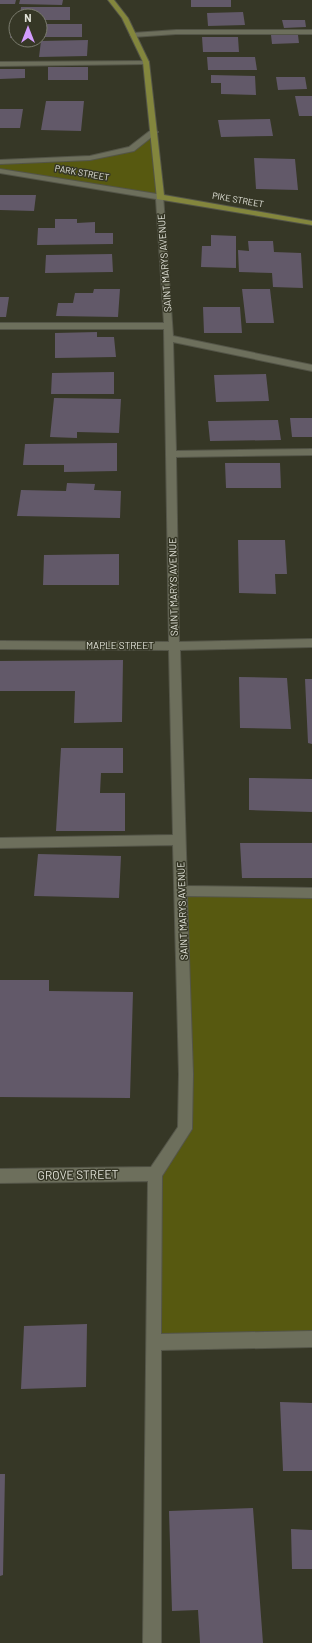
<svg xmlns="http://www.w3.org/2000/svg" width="312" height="1643" font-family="Barlow,sans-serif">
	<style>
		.green { fill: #575910 }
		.building { fill: #625969 }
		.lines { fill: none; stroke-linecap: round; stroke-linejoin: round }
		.minor-casing { stroke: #545548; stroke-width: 2 }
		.major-casing { stroke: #545548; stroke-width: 2 }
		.minor { fill: #6d6f5c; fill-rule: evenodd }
		.major { fill: #83863d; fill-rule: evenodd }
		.labels { text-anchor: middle; stroke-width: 3; stroke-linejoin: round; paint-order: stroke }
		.far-street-label { font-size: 9px; fill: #e2e3d9; stroke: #363726 }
		.street-label { font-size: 10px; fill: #e2e3d9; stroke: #363726 }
		.near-street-label { font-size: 12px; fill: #e2e3d9; stroke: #363726 }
	</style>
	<rect width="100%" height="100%" fill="#363726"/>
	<path class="green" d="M 154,132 L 160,197 L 0,171 L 0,162 L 90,158 L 131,149 Z
		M 181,891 L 312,893 L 312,1339 L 153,1342 L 155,1174 L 185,1129 Z"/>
	<path class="building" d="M 0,0 L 16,0 L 15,4 L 0,4 Z
		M 20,0 L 63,0 L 62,5 L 19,4 Z
		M 191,0 L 231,0 L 231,7 L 191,7 Z
		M 21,7 L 70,7 L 70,20 L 40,20 L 40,16 L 20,16 Z
		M 243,12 L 245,25 L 208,26 L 207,13 Z
		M 282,20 L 305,20 L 306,27 L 284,28 Z
		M 12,24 L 16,24 L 16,38 L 10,38 Z
		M 40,24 L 82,24 L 82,37 L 40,37 Z
		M 271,35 L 298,35 L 299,43 L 272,44 Z
		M 202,37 L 238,37 L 239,52 L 203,52 Z
		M 88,40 L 87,56 L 39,57 L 41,41 Z
		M 207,57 L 255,57 L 257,70 L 208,70 Z
		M 48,67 L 88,67 L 88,80 L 48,80 Z
		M 0,69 L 25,69 L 25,78 L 0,79 Z
		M 211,75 L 255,76 L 256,95 L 221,94 L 221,83 L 211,83 Z
		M 276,77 L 305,77 L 307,89 L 278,90 Z
		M 295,96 L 312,96 L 312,116 L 299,116 Z
		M 46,101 L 84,101 L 81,131 L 41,130 Z
		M 0,109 L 23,109 L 20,128 L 0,128 Z
		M 270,119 L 273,136 L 221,137 L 218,120 Z
		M 254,158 L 295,159 L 298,190 L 256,189 Z
		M 0,195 L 36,195 L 34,211 L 0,210 Z
		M 55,219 L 77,219 L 77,223 L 95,222 L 95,233 L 113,233 L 113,244 L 37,245 L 38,228 L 55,228 Z
		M 211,235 L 236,236 L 236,268 L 201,267 L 202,246 L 211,246 Z
		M 248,241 L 273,241 L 274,252 L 301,253 L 303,288 L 273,287 L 272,273 L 239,272 L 238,250 L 249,251 Z
		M 112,254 L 113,272 L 45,273 L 46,255 Z
		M 94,289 L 120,289 L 118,317 L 56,316 L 58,303 L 73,303 L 75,293 L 93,293 Z
		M 242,289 L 270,289 L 274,323 L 246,323 Z
		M 0,297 L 9,297 L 6,317 L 0,317 Z
		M 203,307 L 240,307 L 242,333 L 204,333 Z
		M 97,332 L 97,337 L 114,337 L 116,357 L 55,358 L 55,333 Z
		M 114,372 L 114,394 L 51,394 L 52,373 Z
		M 266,374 L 269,401 L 216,402 L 214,375 Z
		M 54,398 L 121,399 L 119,433 L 77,432 L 77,438 L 50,437 Z
		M 290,418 L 312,418 L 312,437 L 292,437 Z
		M 278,420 L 281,440 L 210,441 L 208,421 Z
		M 117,443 L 117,471 L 64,472 L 64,465 L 23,465 L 25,444 Z
		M 225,463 L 280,463 L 281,488 L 226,488 Z
		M 67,483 L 95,484 L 94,490 L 121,491 L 120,518 L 17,516 L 21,490 L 66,491 Z
		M 238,540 L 285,540 L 287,574 L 275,574 L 276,594 L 239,593 Z
		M 119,554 L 119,585 L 43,585 L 44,555 Z
		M 123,660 L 122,722 L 74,723 L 75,691 L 0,691 L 0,661 Z
		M 239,677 L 287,678 L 291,729 L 240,728 Z
		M 305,679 L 312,679 L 312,744 L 308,743 Z
		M 61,748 L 123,748 L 123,773 L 101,773 L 100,793 L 125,793 L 125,831 L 56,831 Z
		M 249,778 L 312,779 L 312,812 L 249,810 Z
		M 240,843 L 312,843 L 312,878 L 242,878 Z
		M 38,854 L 121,856 L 119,898 L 34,896 Z
		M 0,980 L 49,980 L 49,991 L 133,992 L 130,1098 L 0,1097 Z
		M 87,1324 L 86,1387 L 21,1389 L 24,1326 Z
		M 280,1402 L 312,1403 L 312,1471 L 283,1471 Z
		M 0,1474 L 5,1474 L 3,1575 L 0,1576 Z
		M 253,1508 L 263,1643 L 200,1643 L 198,1610 L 172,1611 L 169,1511 Z
		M 291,1529 L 312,1530 L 312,1569 L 292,1569 Z"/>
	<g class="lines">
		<defs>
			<path id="minor" d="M 176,30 L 312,30 L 312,34 L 176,34 L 133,37 L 130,35 L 133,33 Z
				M 148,61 L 149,62 L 146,64 L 0,66 L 0,62 Z
				M 151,130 L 158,132 L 134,151 L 90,160 L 0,164 L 0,160 L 90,156 L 129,147 Z
				M 0,169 L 163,195 L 173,336 L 312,365 L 312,371 L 173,342 L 176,451 L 312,449 L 312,455 L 176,457 L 179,642 L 312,639 L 312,647 L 180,650 L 187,886 L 312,888 L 312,898 L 187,896 L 193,1074 L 192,1129 L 162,1176 L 161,1334 L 312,1331 L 312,1347 L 161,1350 L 161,1643 L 143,1643 L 148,1181 L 0,1183 L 0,1169 L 151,1167 L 178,1127 L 179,1074 L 173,845 L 0,848 L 0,838 L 173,835 L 169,650 L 0,649 L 0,641 L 169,642 L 164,329 L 0,329 L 0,323 L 164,323 L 156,199 L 0,173 Z"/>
			<path id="major" d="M 108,0 L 114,0 L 128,18 L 149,62 L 164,195 L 312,221 L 312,225 L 157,199 L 143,62 L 122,18 Z"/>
		</defs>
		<use href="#minor" class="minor-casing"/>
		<use href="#major" class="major-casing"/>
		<use href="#minor" class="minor"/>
		<use href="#major" class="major"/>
	</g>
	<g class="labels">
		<g class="far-street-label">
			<text transform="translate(82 173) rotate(10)" y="3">PARK STREET</text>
			<text transform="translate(238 200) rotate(10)" y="3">PIKE STREET</text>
		</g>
		<g class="street-label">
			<text transform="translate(164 263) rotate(-94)" y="4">SAINT MARYS AVENUE</text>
			<text transform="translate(173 587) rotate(-91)" y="4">SAINT MARYS AVENUE</text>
			<text x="120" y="649">MAPLE STREET</text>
			<text transform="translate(182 911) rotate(-92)" y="4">SAINT MARYS AVENUE</text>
		</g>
		<g class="near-street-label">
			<text transform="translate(78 1175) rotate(-1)" y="4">GROVE STREET</text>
		</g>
	</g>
	<g transform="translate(28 28)"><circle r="19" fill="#363726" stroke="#7b7c6e"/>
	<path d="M0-3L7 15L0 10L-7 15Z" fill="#d39cfd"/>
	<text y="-6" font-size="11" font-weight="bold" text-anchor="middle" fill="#e2e3d9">N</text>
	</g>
</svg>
